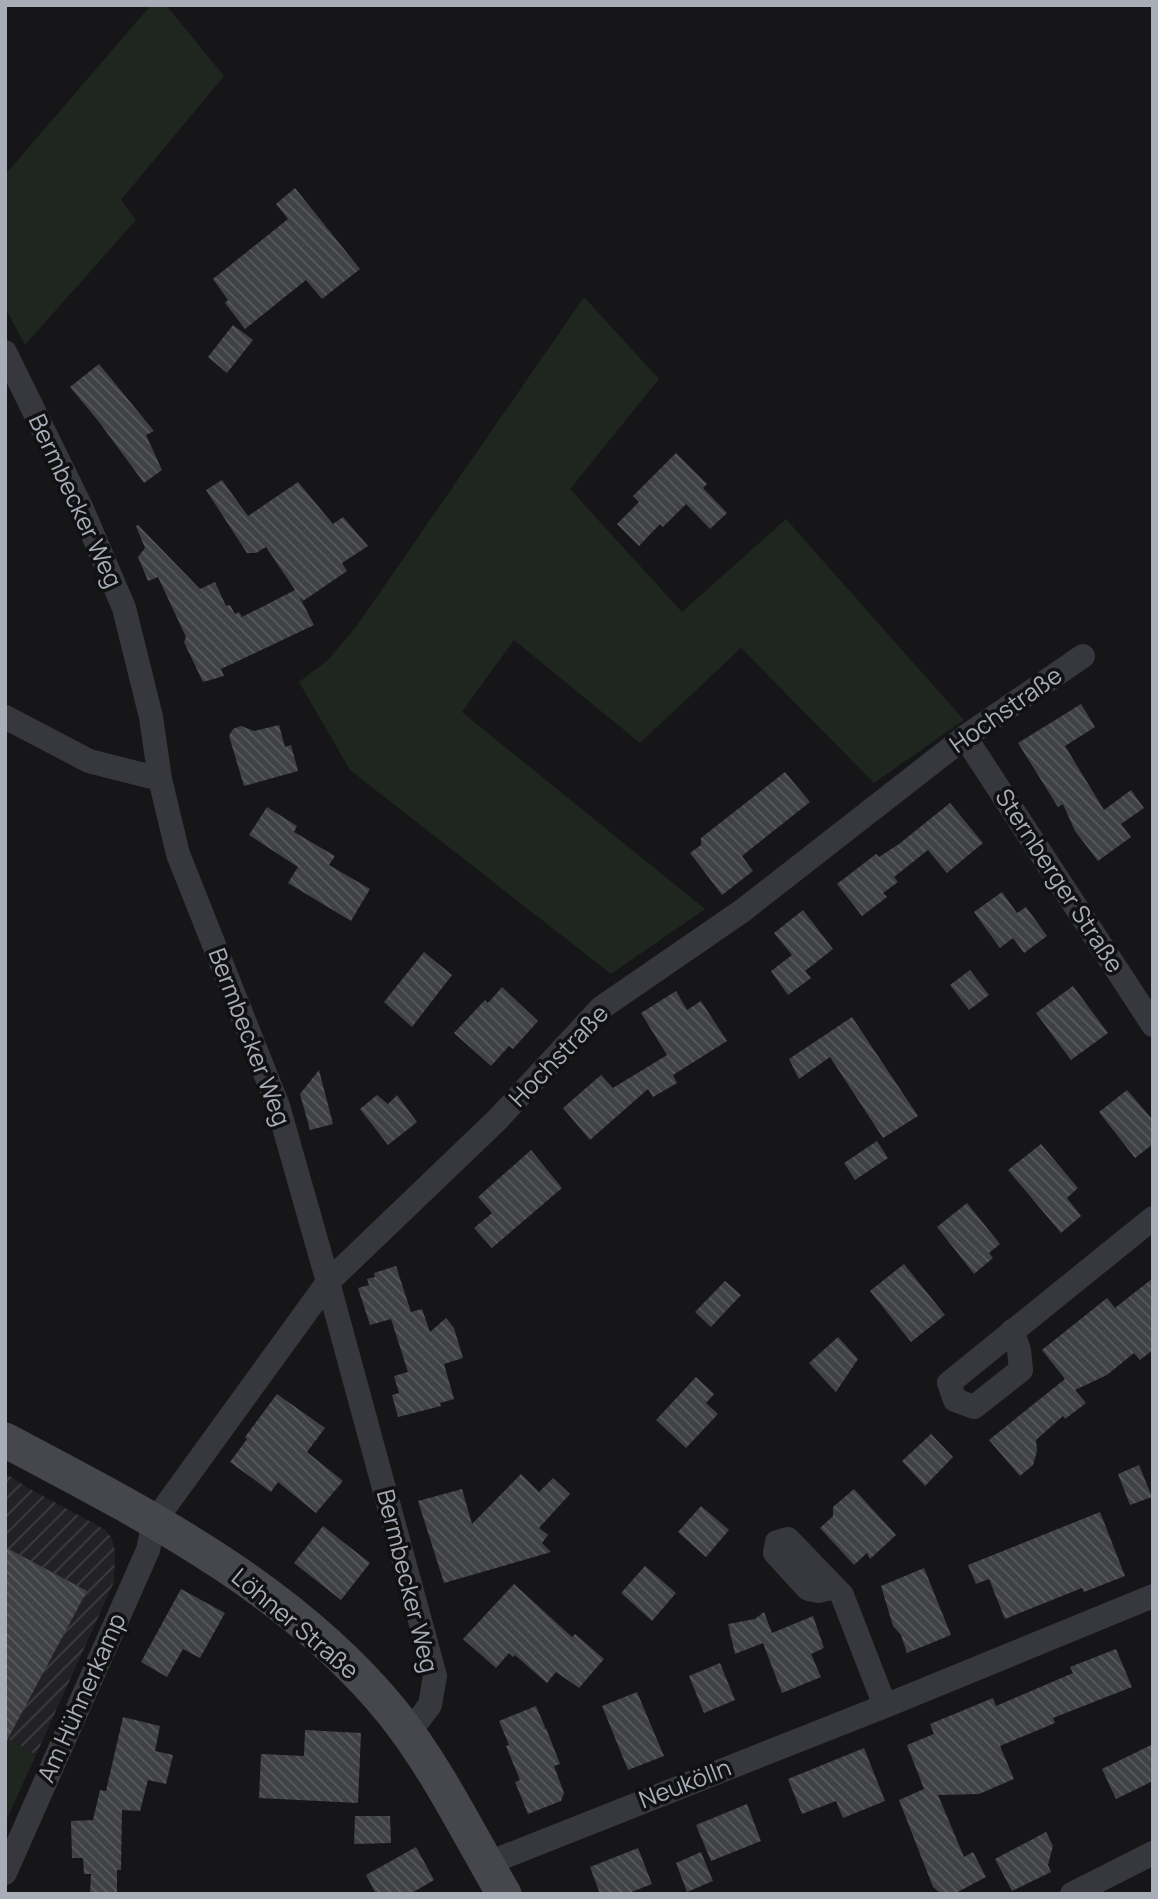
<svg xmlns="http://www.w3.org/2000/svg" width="1158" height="1899" font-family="Manrope,sans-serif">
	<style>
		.industrial { fill: url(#industrial-furrows) }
		.grass { fill: #1e261f }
		.building { fill: url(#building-back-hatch) }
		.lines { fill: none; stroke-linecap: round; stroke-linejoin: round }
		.street { stroke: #37383d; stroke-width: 24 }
		.secondary { stroke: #45474d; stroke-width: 35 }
		.labels { text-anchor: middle; stroke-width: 7; stroke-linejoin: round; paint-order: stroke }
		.street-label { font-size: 24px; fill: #a8adb8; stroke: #111113 }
	</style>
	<defs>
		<pattern id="industrial-furrows" width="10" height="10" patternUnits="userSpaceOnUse" patternTransform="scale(1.75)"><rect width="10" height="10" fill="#222225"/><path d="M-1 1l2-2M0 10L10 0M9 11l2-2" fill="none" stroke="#3f3f43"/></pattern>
		<pattern id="building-back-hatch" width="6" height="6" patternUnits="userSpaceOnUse" patternTransform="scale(1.75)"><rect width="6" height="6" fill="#404145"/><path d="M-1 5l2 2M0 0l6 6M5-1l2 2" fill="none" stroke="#595a5e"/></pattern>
	</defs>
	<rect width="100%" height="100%" fill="#161618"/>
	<path class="industrial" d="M 5,1473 L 28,1488 L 104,1529 L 111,1537 L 115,1550 L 114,1582 L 36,1755 L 5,1737 Z"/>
	<path class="grass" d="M 151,5 L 166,5 L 224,76 L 121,200 L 136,220 L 25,345 L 5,307 L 5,175 Z
		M 584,297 L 659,379 L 570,489 L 682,612 L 786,519 L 964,720 L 874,783 L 741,648 L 640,743 L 514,640 L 462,712 L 705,909 L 611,974 L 350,770 L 299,682 L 328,660 L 356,627 Z
		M 5,1737 L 36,1755 L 5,1823 Z"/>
	<path class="building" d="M 295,188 L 360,269 L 322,299 L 306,280 L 245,329 L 225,303 L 228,300 L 213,279 L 288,219 L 276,204 Z
		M 233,325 L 253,340 L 227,373 L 208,357 Z
		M 99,364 L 154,431 L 146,435 L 162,470 L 144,483 L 99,422 L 70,387 Z
		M 676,453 L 707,484 L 703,488 L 727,513 L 710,529 L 686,504 L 663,527 L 660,524 L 639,546 L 617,524 L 639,502 L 633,496 Z
		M 222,480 L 248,516 L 298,482 L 333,524 L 343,517 L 368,546 L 342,563 L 347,571 L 303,601 L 299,596 L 314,625 L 221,669 L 224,676 L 203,682 L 184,642 L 186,637 L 158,577 L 148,581 L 138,557 L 145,548 L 136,526 L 138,525 L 200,589 L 215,582 L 226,606 L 230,605 L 235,614 L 239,612 L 242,617 L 295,590 L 266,547 L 256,553 L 247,553 L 206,490 Z
		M 1081,704 L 1095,727 L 1065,746 L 1104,810 L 1131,790 L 1144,808 L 1121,824 L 1131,837 L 1098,861 L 1075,831 L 1063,804 L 1058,807 L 1018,743 Z
		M 279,725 L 285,747 L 291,745 L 298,771 L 244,786 L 229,736 L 233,729 L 241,726 L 254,731 Z
		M 785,772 L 810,802 L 742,856 L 753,871 L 722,895 L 690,853 L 701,845 L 701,838 Z
		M 950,803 L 983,843 L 947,873 L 928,850 L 894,877 L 898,882 L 883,893 L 887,897 L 862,916 L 837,884 L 876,854 L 879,857 L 899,844 Z
		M 267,807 L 297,826 L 294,832 L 335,856 L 329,865 L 370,889 L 351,921 L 288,883 L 298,867 L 249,835 Z
		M 1002,892 L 1017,913 L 1026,907 L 1047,936 L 1024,953 L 1013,938 L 1000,948 L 974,912 Z
		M 803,910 L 833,949 L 805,971 L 811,978 L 788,995 L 771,971 L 792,955 L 774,933 Z
		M 424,952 L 452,975 L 412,1027 L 384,1002 Z
		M 970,970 L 989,995 L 969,1010 L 950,985 Z
		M 1073,986 L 1108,1033 L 1071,1060 L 1036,1013 Z
		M 502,987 L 538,1021 L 513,1049 L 509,1046 L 491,1066 L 454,1033 L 485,1000 L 488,1003 Z
		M 676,991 L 687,1010 L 701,1001 L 727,1041 L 673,1075 L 677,1083 L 653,1097 L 648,1089 L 590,1140 L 563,1108 L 601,1075 L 613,1088 L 667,1055 L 641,1013 Z
		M 852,1017 L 918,1116 L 883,1138 L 830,1057 L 799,1079 L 789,1059 Z
		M 319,1070 L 333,1124 L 310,1130 L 300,1094 Z
		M 1127,1090 L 1153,1120 L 1153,1144 L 1135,1158 L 1099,1112 Z
		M 377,1095 L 388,1104 L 397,1095 L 417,1122 L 388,1145 L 360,1109 Z
		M 877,1141 L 888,1158 L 855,1180 L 844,1163 Z
		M 1041,1144 L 1078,1188 L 1067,1198 L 1081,1216 L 1061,1233 L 1008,1170 Z
		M 531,1150 L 562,1188 L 492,1248 L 474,1228 L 492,1213 L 478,1197 Z
		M 967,1203 L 1000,1244 L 989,1253 L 993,1258 L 974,1274 L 937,1227 Z
		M 904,1264 L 945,1315 L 911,1342 L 870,1291 Z
		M 396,1266 L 411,1312 L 422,1309 L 430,1332 L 446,1318 L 454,1328 L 463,1358 L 444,1364 L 454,1399 L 440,1403 L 441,1406 L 398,1417 L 392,1395 L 399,1393 L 394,1376 L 408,1372 L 391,1319 L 370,1325 L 358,1288 L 369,1285 L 367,1279 L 375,1277 L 374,1273 Z
		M 1153,1278 L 1153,1350 L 1140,1360 L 1134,1353 L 1107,1375 L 1075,1390 L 1086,1403 L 1065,1419 L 1063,1416 L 1036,1440 L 1037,1451 L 1033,1465 L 1020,1476 L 989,1440 L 1065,1379 L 1042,1350 L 1107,1298 L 1115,1308 Z
		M 725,1281 L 741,1295 L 711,1327 L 695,1312 Z
		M 838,1337 L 858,1359 L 836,1392 L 809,1363 Z
		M 696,1377 L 714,1394 L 706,1403 L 718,1414 L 686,1448 L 656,1420 Z
		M 277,1394 L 325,1428 L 307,1452 L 343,1481 L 316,1513 L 278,1482 L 271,1492 L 230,1462 L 247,1439 L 245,1437 Z
		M 931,1434 L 953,1457 L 925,1486 L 902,1461 Z
		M 1139,1465 L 1152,1497 L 1130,1505 L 1118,1474 Z
		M 521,1474 L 539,1492 L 553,1478 L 570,1494 L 539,1528 L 548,1535 L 542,1543 L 551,1552 L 444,1583 L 418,1501 L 462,1489 L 472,1524 Z
		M 854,1489 L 896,1535 L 870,1559 L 867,1553 L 854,1565 L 820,1528 L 833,1516 L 833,1507 Z
		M 701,1506 L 729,1530 L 706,1557 L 678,1532 Z
		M 1100,1512 L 1125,1576 L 1084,1592 L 1082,1588 L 1005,1619 L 989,1579 L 976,1584 L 968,1565 Z
		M 323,1526 L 370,1563 L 341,1600 L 294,1563 Z
		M 5,1547 L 87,1591 L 5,1744 Z
		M 645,1566 L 676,1593 L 652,1621 L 621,1593 Z
		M 924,1568 L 951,1635 L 907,1653 L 901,1635 L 893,1626 L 881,1586 Z
		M 514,1584 L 572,1637 L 575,1634 L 604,1659 L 579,1688 L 556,1672 L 547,1683 L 515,1655 L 513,1657 L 509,1653 L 496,1668 L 463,1639 Z
		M 181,1589 L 225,1613 L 200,1658 L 183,1649 L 167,1677 L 141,1662 Z
		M 764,1612 L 772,1633 L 813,1616 L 824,1648 L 811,1654 L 821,1677 L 782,1693 L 763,1643 L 735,1654 L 728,1624 L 755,1619 Z
		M 1116,1649 L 1132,1687 L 1053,1718 L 1055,1723 L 1000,1746 L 1014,1779 L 979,1794 L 938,1795 L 964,1857 L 973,1852 L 986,1877 L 954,1894 L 941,1894 L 933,1887 L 899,1800 L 924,1789 L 907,1745 L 934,1734 L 930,1724 L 993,1698 L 996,1706 L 1073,1673 L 1070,1667 Z
		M 720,1663 L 735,1700 L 704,1713 L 689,1676 Z
		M 637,1692 L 664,1756 L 628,1770 L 602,1706 Z
		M 536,1706 L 545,1727 L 543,1729 L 546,1728 L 560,1764 L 554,1766 L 564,1793 L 561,1801 L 528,1814 L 515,1782 L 520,1780 L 506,1746 L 509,1745 L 499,1721 Z
		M 123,1717 L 160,1726 L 155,1751 L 173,1755 L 166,1784 L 148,1780 L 140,1811 L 122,1810 L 121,1870 L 117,1870 L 117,1894 L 90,1894 L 91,1874 L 84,1874 L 83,1858 L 72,1858 L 71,1821 L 93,1820 L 100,1790 L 106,1791 Z
		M 305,1730 L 361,1733 L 358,1803 L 259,1798 L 261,1754 L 304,1756 Z
		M 1153,1744 L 1153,1781 L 1116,1799 L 1102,1769 Z
		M 864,1748 L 885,1801 L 843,1818 L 836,1801 L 802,1814 L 788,1779 Z
		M 747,1804 L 761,1841 L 711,1861 L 696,1825 Z
		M 355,1816 L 390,1816 L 391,1843 L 354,1844 Z
		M 1046,1832 L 1053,1846 L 1048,1865 L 1051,1872 L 1012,1891 L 995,1859 Z
		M 416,1847 L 434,1880 L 410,1894 L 376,1894 L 366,1875 Z
		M 638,1848 L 652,1884 L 626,1894 L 600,1894 L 590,1867 Z
		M 701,1852 L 713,1881 L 687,1892 L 676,1863 Z"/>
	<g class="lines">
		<path class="street" d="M 5,352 L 82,509 L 124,608 L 151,717 L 160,779 L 178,854 L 278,1106 L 328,1282 L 435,1676 L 430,1705 L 408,1734
			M 5,717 L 89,761 L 160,779
			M 965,737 L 1153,1025
			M 1012,1331 L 1019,1350 L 1021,1370 L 974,1407 L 955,1400 L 949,1383 L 1153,1218
			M 834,1587 L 819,1591 L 808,1589 L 775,1553 L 777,1542 L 788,1539 L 842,1595 L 885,1706
			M 486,1864 L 885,1706 L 1153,1596
			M 5,1873 L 148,1550 L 154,1522 L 328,1282 L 498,1119 L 601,1008 L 742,911 L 965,737 L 1083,656
			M 1072,1894 L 1153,1853"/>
		<path class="secondary" d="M 5,1440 C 143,1513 293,1589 393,1713 C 437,1768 468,1833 504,1894"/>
	</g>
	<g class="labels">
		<g class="street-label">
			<text transform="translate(75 501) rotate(65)" y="8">Bermbecker Weg</text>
			<text transform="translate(1006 710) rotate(-35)" y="8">Hochstraße</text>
			<text transform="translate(1059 881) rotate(57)" y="8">Sternberger Straße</text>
			<text transform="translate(249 1037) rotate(69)" y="8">Bermbecker Weg</text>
			<text transform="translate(559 1056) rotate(-46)" y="8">Hochstraße</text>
			<text transform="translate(407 1581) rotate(76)" y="8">Bermbecker Weg</text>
			<text transform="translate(295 1624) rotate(40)" y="8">Löhner Straße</text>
			<text transform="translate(82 1698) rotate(-66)" y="8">Am Hühnerkamp</text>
			<text transform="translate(685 1784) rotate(-21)" y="8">Neukölln</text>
		</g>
	</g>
	<rect width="1158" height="1899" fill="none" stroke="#a8adb8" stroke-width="14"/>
</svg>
